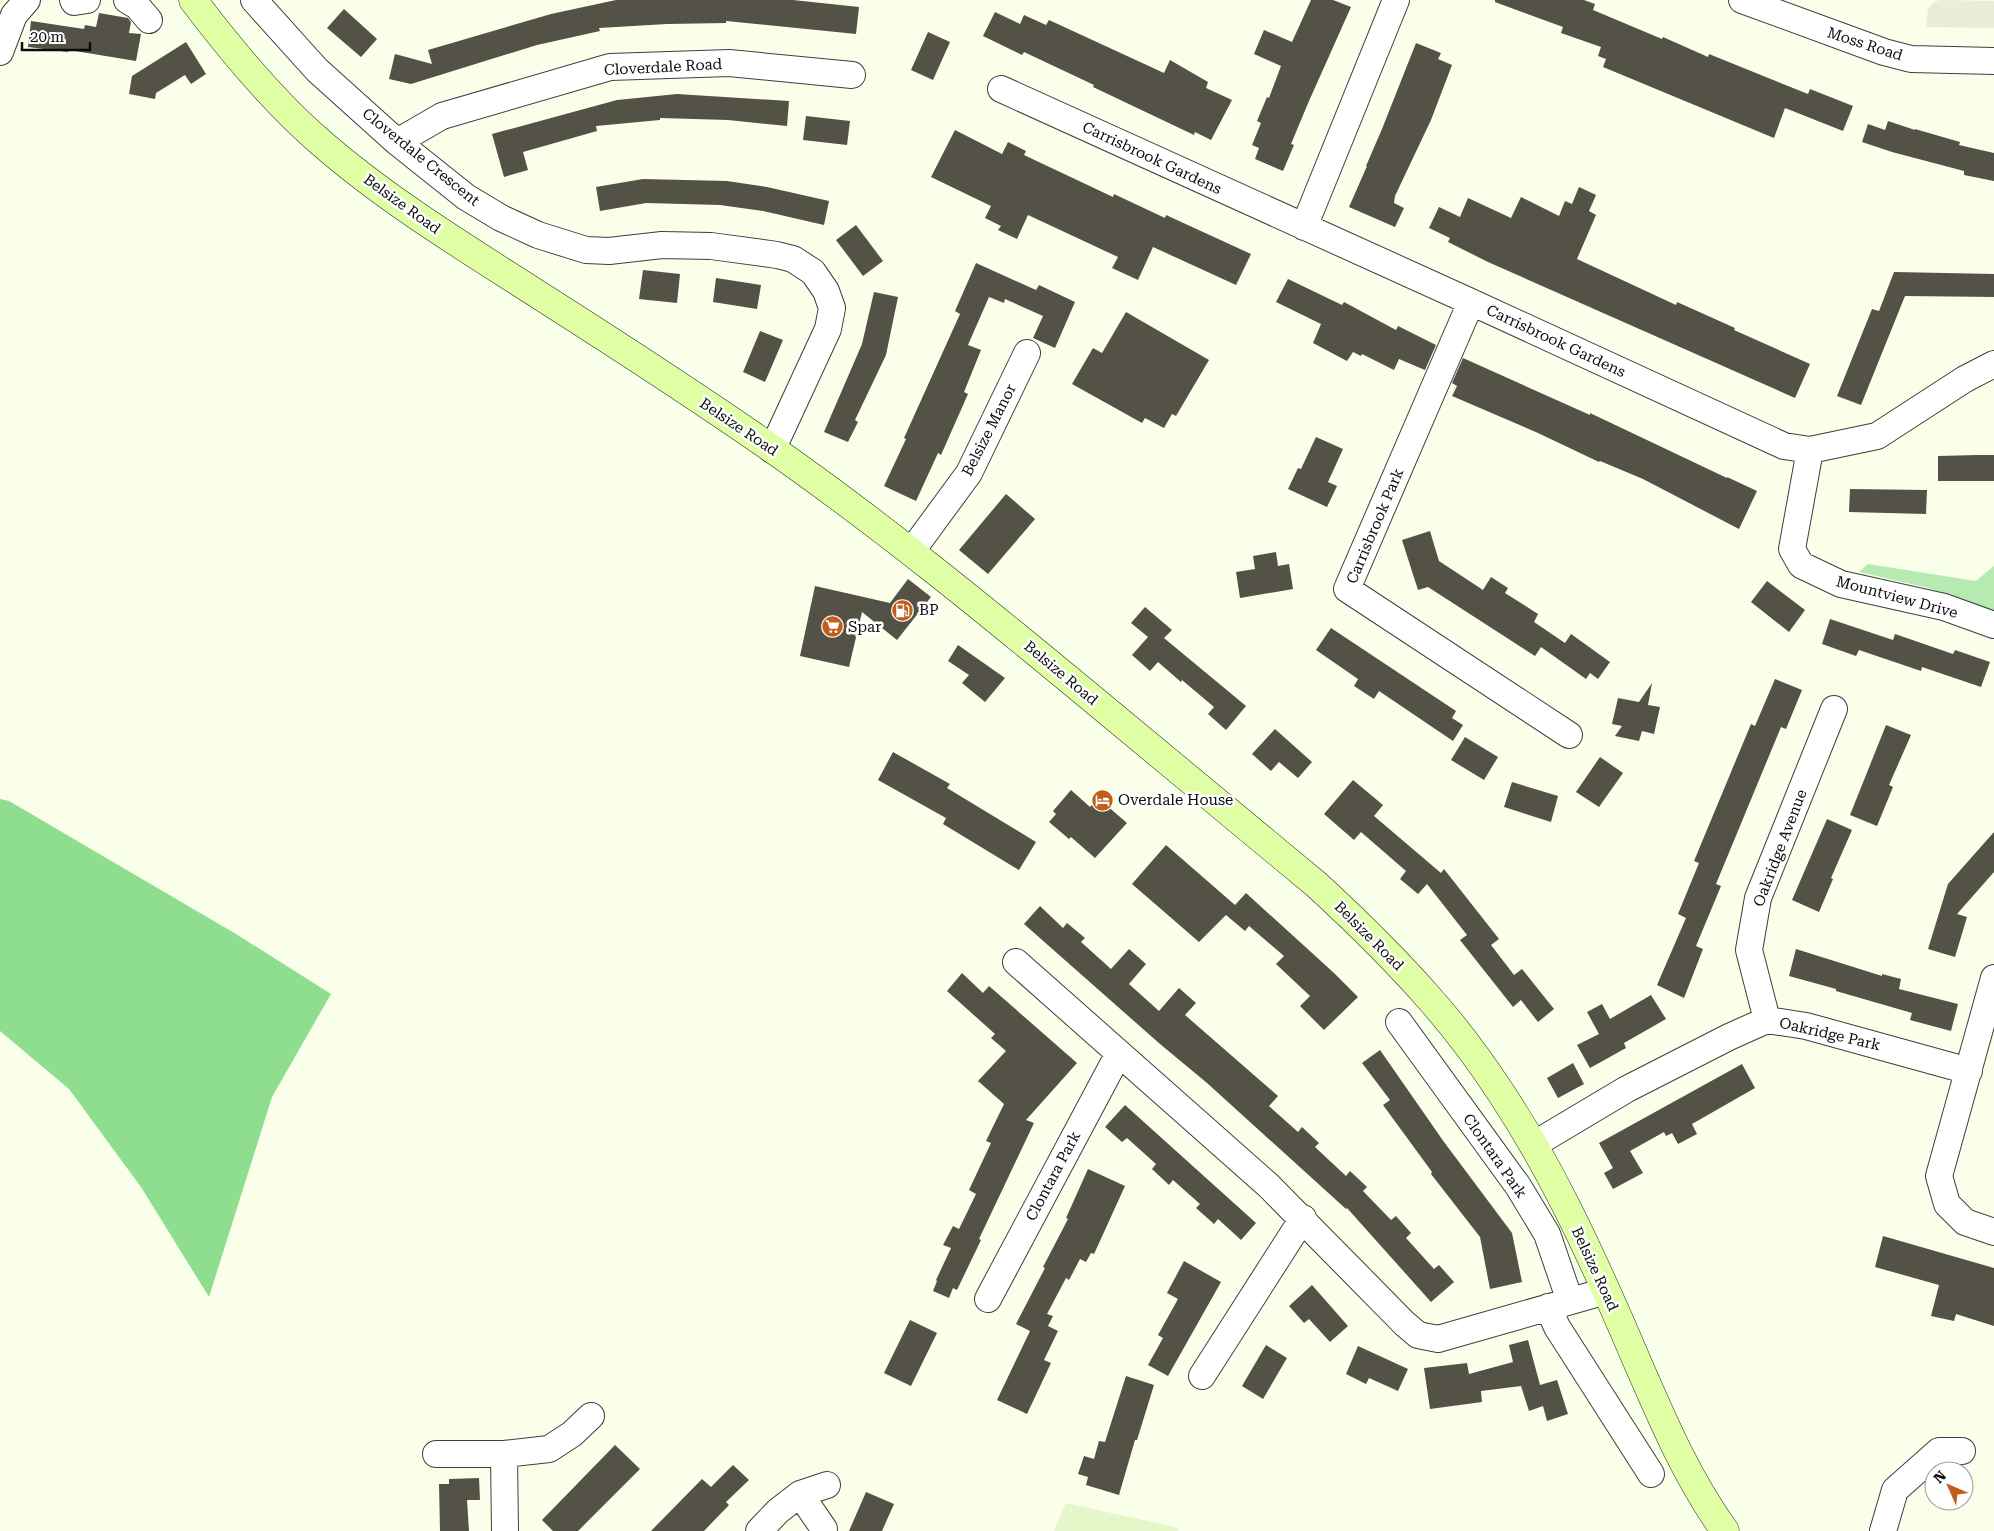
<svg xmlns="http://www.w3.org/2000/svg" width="1994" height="1531" font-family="'Roboto Serif',serif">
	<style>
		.farmland { fill: #e5f6c8 }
		.green { fill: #b5ebb1 }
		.forest { fill: #8fdd8f }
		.plaza { fill: #eaeed9 }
		.building { fill: #545247 }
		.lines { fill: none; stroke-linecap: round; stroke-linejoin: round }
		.street-casing { stroke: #3e3e3e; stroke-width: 28 }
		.secondary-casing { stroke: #2d2d2d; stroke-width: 29 }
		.street { stroke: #fff; stroke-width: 26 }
		.secondary { stroke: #e0ffa4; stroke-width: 28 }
		.labels { text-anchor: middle; stroke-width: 5; stroke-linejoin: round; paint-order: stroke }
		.street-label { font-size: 15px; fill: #0b0b0b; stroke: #fff }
		.poi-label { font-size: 15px; fill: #0b0b0b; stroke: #fff; text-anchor: start }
	</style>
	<rect width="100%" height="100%" fill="#f9ffe9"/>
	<path class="farmland" d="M 1066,1503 L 1179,1528 L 1178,1531 L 1054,1531 Z"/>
	<path class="green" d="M 1868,564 L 1976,581 L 1994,566 L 1994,612 L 1928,588 L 1859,572 Z"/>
	<path class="forest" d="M 0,799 L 9,801 L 236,934 L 331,994 L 272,1097 L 209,1297 L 141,1187 L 69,1089 L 0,1031 Z"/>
	<path class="plaza" d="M 1940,0 L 1994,1 L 1994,28 L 1926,27 L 1928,9 L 1934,2 Z"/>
	<path class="building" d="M 616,0 L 793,0 L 859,7 L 856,34 L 726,21 L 726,23 L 667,24 L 599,28 L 600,31 L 537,45 L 411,84 L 389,79 L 395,54 L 432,64 L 428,50 L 551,14 Z
		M 1311,0 L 1333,0 L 1351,7 L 1309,101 L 1291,144 L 1294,145 L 1283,171 L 1255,159 L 1259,148 L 1252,145 L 1261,123 L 1257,121 L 1267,97 L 1269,98 L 1281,66 L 1254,54 L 1264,30 L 1292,42 Z
		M 1495,0 L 1584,0 L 1595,4 L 1593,10 L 1662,39 L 1663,37 L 1708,57 L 1709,54 L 1808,94 L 1810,89 L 1853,106 L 1843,131 L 1785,108 L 1774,138 L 1603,67 L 1606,59 L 1598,56 L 1601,47 L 1561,33 L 1563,27 L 1495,2 Z
		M 344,9 L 377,39 L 361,57 L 327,28 Z
		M 995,12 L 1020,24 L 1024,15 L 1046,25 L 1049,20 L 1164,73 L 1170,60 L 1208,82 L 1206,88 L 1232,100 L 1211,140 L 1195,132 L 1194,135 L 1093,87 L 1094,85 L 1024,52 L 1022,55 L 983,36 Z
		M 99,13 L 128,18 L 131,22 L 129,33 L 141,34 L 136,61 L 69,50 L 68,52 L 28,47 L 31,21 L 84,29 L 85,25 L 96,27 Z
		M 928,32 L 950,42 L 933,80 L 911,70 Z
		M 186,42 L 206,74 L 191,84 L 185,75 L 156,93 L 155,99 L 129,94 L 132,76 Z
		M 1416,43 L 1441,53 L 1438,59 L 1452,65 L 1431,120 L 1395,196 L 1394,203 L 1404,208 L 1395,227 L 1349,207 L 1367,166 L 1366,166 L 1382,129 Z
		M 677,94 L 789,101 L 787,126 L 728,120 L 660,118 L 660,120 L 596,126 L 597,131 L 523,152 L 528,170 L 504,177 L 492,134 L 617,100 Z
		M 806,116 L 850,121 L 847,145 L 803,140 Z
		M 1888,121 L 1915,130 L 1915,129 L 1960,142 L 1959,145 L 1994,153 L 1994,181 L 1964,175 L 1964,171 L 1892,152 L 1862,142 L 1868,124 L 1885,130 Z
		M 955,130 L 1002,154 L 1008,142 L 1026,151 L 1024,155 L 1113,197 L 1114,194 L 1165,218 L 1166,215 L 1251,254 L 1236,285 L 1153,247 L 1138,280 L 1112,268 L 1118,257 L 1028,215 L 1017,239 L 998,230 L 1001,226 L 985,218 L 991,206 L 931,177 Z
		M 643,179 L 727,181 L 767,187 L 829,201 L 824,225 L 763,211 L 720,205 L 646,203 L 600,211 L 596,187 Z
		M 1579,187 L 1596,195 L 1589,211 L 1596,215 L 1577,259 L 1676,305 L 1677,302 L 1735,328 L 1734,330 L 1810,364 L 1795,398 L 1488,262 L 1448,242 L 1450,238 L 1429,228 L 1439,207 L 1460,217 L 1468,198 L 1511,218 L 1521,197 L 1559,216 L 1565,201 L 1572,204 Z
		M 856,225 L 883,261 L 863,276 L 836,240 Z
		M 976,263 L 1036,290 L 1039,285 L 1075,302 L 1055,348 L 1033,338 L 1043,316 L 1005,299 L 1004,303 L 989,297 L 968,345 L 981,350 L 964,392 L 968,394 L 941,455 L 938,453 L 916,501 L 884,486 L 906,439 L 904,438 L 960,314 L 955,311 Z
		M 643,270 L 680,274 L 677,303 L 639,299 Z
		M 1894,272 L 1994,274 L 1994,297 L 1905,296 L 1861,405 L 1837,396 L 1872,309 L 1879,311 Z
		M 716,278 L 761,285 L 757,309 L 713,302 Z
		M 1288,279 L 1342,305 L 1344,302 L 1396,330 L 1398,326 L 1436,345 L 1425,370 L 1399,359 L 1394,370 L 1362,354 L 1361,356 L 1353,352 L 1347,361 L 1313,343 L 1321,324 L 1276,302 Z
		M 874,292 L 898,297 L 886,355 L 855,420 L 858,422 L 848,442 L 824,432 L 862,344 Z
		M 1126,312 L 1209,360 L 1176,416 L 1172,414 L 1164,428 L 1145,418 L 1142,423 L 1072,384 L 1093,348 L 1102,353 Z
		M 760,331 L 783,340 L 765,382 L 743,372 Z
		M 1463,358 L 1590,415 L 1590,413 L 1727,478 L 1727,477 L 1757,491 L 1739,529 L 1643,479 L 1600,461 L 1599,462 L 1538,433 L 1452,396 L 1457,386 L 1452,383 Z
		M 1316,437 L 1343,449 L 1328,482 L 1337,486 L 1327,507 L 1288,489 L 1298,468 L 1301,469 Z
		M 1977,455 L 1994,455 L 1994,481 L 1938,481 L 1938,456 Z
		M 1850,489 L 1927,490 L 1926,514 L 1849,512 Z
		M 1006,494 L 1035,519 L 988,574 L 959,550 Z
		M 1430,531 L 1439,561 L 1483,590 L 1491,577 L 1508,588 L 1505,593 L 1538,614 L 1534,622 L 1565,643 L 1571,634 L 1610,662 L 1598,679 L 1590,673 L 1586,679 L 1541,647 L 1535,656 L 1428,587 L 1418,590 L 1402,540 Z
		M 1276,552 L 1278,566 L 1289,564 L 1293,589 L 1240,598 L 1236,572 L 1255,569 L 1253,556 Z
		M 908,579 L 931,597 L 897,640 L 862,612 L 849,667 L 800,656 L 815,586 L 890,603 Z
		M 1767,581 L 1805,610 L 1789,632 L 1751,602 Z
		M 1145,607 L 1172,630 L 1164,638 L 1246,706 L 1226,730 L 1208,714 L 1214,707 L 1182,680 L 1181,682 L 1158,662 L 1150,671 L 1132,655 L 1148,637 L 1131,623 Z
		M 1830,619 L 1893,640 L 1895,634 L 1953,654 L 1955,650 L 1990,662 L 1981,687 L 1922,667 L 1921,671 L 1859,650 L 1856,656 L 1822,644 Z
		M 1331,628 L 1456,711 L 1452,718 L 1463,725 L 1453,741 L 1379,691 L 1374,699 L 1354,686 L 1358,679 L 1316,650 Z
		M 958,645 L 1005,678 L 985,702 L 962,683 L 969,675 L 948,661 Z
		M 1775,679 L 1802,690 L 1786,729 L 1781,727 L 1716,884 L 1721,886 L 1696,946 L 1703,949 L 1684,998 L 1657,985 L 1686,918 L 1678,914 L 1699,863 L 1694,861 L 1751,724 L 1755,726 Z
		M 1652,683 L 1648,705 L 1660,707 L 1654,734 L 1642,731 L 1639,741 L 1615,736 L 1622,726 L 1612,724 L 1618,698 L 1639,702 Z
		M 1886,725 L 1911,735 L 1889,785 L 1893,787 L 1877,826 L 1850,815 Z
		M 1275,729 L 1312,762 L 1298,778 L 1279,762 L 1271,771 L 1252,754 Z
		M 1465,737 L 1498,757 L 1484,780 L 1451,760 Z
		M 893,752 L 950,784 L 947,788 L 1036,842 L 1019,870 L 943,824 L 946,818 L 878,780 Z
		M 1600,757 L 1623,773 L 1599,807 L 1576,792 Z
		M 1353,780 L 1383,805 L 1374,816 L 1441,873 L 1444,869 L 1499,939 L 1491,945 L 1514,975 L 1522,969 L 1554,1009 L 1538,1022 L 1521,1000 L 1513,1007 L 1460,940 L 1467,935 L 1427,884 L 1418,894 L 1400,879 L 1406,871 L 1361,832 L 1354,840 L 1324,814 Z
		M 1512,782 L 1558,796 L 1551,822 L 1504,807 Z
		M 1071,790 L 1090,807 L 1098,798 L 1127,823 L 1095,858 L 1071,837 L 1069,839 L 1049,822 L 1056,814 L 1053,811 Z
		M 1827,819 L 1852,830 L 1831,878 L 1833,879 L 1819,912 L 1792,900 Z
		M 1994,832 L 1994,872 L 1957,914 L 1967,917 L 1955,957 L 1928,949 L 1948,884 Z
		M 1166,845 L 1235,905 L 1246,893 L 1334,973 L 1358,997 L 1324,1030 L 1300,1006 L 1310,996 L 1276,964 L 1284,956 L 1249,926 L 1245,931 L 1226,915 L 1227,914 L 1199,942 L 1132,884 Z
		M 1040,906 L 1063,928 L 1067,923 L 1085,938 L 1081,942 L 1111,969 L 1129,949 L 1146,964 L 1129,984 L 1159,1011 L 1179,988 L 1196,1003 L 1185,1015 L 1278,1096 L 1269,1106 L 1298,1132 L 1302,1127 L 1319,1143 L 1315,1147 L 1346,1176 L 1350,1171 L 1367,1187 L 1363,1191 L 1391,1220 L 1396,1216 L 1411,1233 L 1406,1238 L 1434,1269 L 1439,1265 L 1454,1282 L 1431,1302 L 1347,1208 L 1346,1209 L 1207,1083 L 1160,1044 L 1024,924 Z
		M 1796,949 L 1882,976 L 1882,974 L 1901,979 L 1899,989 L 1958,1004 L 1951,1031 L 1910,1020 L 1912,1013 L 1836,991 L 1836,989 L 1789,976 Z
		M 962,973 L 983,993 L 989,986 L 1077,1063 L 1026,1120 L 1034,1123 L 979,1239 L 981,1240 L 957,1290 L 953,1288 L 949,1298 L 933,1291 L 937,1281 L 936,1280 L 951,1248 L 943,1245 L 953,1226 L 959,1229 L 976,1194 L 969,1190 L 991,1143 L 986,1141 L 1004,1104 L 978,1081 L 1006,1051 L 991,1038 L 995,1034 L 947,991 Z
		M 1651,995 L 1666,1019 L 1624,1043 L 1626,1048 L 1590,1068 L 1577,1045 L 1599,1034 L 1587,1012 L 1602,1004 L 1610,1019 Z
		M 1380,1050 L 1444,1142 L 1512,1233 L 1522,1282 L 1490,1289 L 1480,1237 L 1431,1174 L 1432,1172 L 1383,1105 L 1390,1100 L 1362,1063 Z
		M 1573,1063 L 1584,1084 L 1558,1098 L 1547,1078 Z
		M 1742,1064 L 1755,1088 L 1692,1124 L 1697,1134 L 1678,1144 L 1672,1133 L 1666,1136 L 1664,1132 L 1630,1151 L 1643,1173 L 1613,1189 L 1604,1173 L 1613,1168 L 1599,1143 Z
		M 1125,1105 L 1256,1223 L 1241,1240 L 1218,1219 L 1214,1224 L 1196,1208 L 1200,1204 L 1173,1180 L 1169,1185 L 1152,1169 L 1156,1164 L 1127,1138 L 1122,1142 L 1105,1127 Z
		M 1088,1169 L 1125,1186 L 1094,1254 L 1091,1253 L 1086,1262 L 1080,1259 L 1069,1280 L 1066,1278 L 1047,1314 L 1053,1316 L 1048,1326 L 1058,1331 L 1044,1360 L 1051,1363 L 1027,1414 L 997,1400 L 1030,1331 L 1016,1324 L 1045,1268 L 1043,1267 L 1068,1219 L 1066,1218 Z
		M 1883,1236 L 1994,1268 L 1994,1326 L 1956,1314 L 1954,1321 L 1931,1316 L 1939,1285 L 1875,1267 Z
		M 1184,1261 L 1221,1282 L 1168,1376 L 1148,1365 L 1163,1338 L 1158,1335 L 1178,1299 L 1167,1293 Z
		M 1312,1285 L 1348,1326 L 1330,1342 L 1309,1319 L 1304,1323 L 1289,1306 Z
		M 910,1320 L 937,1333 L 911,1386 L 884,1373 Z
		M 1528,1340 L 1540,1385 L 1557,1380 L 1568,1414 L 1547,1421 L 1543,1406 L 1529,1411 L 1521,1386 L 1481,1391 L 1482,1402 L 1430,1409 L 1424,1368 L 1467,1363 L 1469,1374 L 1513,1362 L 1509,1345 Z
		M 1266,1345 L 1287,1358 L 1263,1399 L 1242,1386 Z
		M 1358,1346 L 1408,1369 L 1398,1391 L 1369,1378 L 1366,1384 L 1346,1374 Z
		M 1126,1376 L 1154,1385 L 1137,1440 L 1135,1440 L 1119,1495 L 1086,1485 L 1088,1477 L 1078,1474 L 1084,1456 L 1094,1459 L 1099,1441 L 1105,1442 Z
		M 615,1445 L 640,1469 L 578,1531 L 553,1531 L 542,1520 Z
		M 733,1465 L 749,1480 L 726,1502 L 729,1505 L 704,1531 L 651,1531 L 702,1479 L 711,1487 Z
		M 479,1478 L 480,1500 L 467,1500 L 469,1531 L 440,1531 L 439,1484 L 449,1484 L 449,1479 Z
		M 866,1492 L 894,1504 L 882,1531 L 849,1531 Z"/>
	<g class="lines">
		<defs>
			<path id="street" d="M 73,0 L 74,2 L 87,0
				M 127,0 L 137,6 L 149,20
				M 254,0 L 317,70 L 397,142 L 466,197 L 501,218 L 538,235 L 586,250 L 609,251 L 662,245 L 711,246 L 777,255 L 793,259 L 813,272 L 826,291 L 832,308 L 828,329 L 772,450
				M 1742,0 L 1884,52 L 1911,59 L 1994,61
				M 0,52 L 14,15 L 27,0
				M 1001,89 L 1471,302 L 1784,446 L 1810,450 L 1877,436 L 1965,379 L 1994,364
				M 397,142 L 442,116 L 610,67 L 729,63 L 852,75
				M 1304,227 L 1396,0
				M 1471,302 L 1347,589 L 1569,735
				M 1810,450 L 1792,549 L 1801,565 L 1841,584 L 1944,607 L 1994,625
				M 911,552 L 969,473 L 1027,353
				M 1016,962 L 1269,1186 L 1405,1324 L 1418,1335 L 1438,1339 L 1592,1295 L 1606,1290
				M 1994,978 L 1939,1176 L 1947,1204 L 1965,1222 L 1994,1232
				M 1767,1020 L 1749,950 L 1758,898 L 1834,709
				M 1399,1022 L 1518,1186 L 1547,1234 L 1570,1301
				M 1533,1145 L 1627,1089 L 1729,1037 L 1767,1020 L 1806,1026 L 1969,1071
				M 988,1299 L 1119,1053
				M 1548,1307 L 1557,1327 L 1651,1474
				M 1202,1376 L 1303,1218
				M 436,1454 L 504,1454 L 549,1449 L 572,1434 L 591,1416
				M 504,1454 L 505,1531
				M 800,1494 L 824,1529
				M 759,1531 L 778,1511 L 800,1494 L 827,1485
				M 1883,1531 L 1895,1490 L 1939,1451 L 1962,1451"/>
			<path id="secondary" d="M 193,0 C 230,49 271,99 318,140 C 386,200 466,248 542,297 C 619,346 696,396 771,448 C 881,525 985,610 1089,696 C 1165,759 1241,822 1317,885 C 1356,921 1394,958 1429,998 C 1480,1055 1527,1129 1562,1198 C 1589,1250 1613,1305 1636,1359 C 1662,1419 1687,1478 1725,1531"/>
		</defs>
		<use href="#street" class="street-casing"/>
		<use href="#secondary" class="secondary-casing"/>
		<use href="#street" class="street"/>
		<use href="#secondary" class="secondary"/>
	</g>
	<defs>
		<symbol id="fuel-disc" viewBox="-11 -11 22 22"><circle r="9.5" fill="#c25e1c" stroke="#fff"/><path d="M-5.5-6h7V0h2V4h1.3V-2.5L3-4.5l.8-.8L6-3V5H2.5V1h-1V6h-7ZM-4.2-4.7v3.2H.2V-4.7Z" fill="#fff"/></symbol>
		<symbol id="supermarket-disc" viewBox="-11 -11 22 22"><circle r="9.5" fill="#c25e1c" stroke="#fff"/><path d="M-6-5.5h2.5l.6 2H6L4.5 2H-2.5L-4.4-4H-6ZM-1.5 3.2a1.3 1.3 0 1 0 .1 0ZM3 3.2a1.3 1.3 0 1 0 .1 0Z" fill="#fff"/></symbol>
		<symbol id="hotel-disc" viewBox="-11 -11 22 22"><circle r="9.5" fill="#c25e1c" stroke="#fff"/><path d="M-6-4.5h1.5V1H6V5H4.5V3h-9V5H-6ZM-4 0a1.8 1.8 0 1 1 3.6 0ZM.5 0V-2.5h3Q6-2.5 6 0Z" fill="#fff"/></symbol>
	</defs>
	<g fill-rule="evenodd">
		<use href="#fuel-disc" x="890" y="598" width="25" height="25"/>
		<use href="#supermarket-disc" x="820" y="614" width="25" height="25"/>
		<use href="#hotel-disc" x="1090" y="788" width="25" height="25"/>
	</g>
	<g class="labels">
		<g class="street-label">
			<text transform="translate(1865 44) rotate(18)" y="5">Moss Road</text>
			<text transform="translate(663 67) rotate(-3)" y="5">Cloverdale Road</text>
			<text transform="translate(421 157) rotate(39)" y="5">Cloverdale Crescent</text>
			<text transform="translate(1152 158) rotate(25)" y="5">Carrisbrook Gardens</text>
			<text transform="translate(402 204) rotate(36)" y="5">Belsize Road</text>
			<text transform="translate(1556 341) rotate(25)" y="5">Carrisbrook Gardens</text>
			<text transform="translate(739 427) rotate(34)" y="5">Belsize Road</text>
			<text transform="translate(989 430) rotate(-63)" y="5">Belsize Manor</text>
			<text transform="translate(1375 526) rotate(-67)" y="5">Carrisbrook Park</text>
			<text transform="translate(1897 597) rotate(15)" y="5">Mountview Drive</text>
			<text transform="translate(1061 673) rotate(40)" y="5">Belsize Road</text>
			<text transform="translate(1780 848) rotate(-69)" y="5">Oakridge Avenue</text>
			<text transform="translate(1369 936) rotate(45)" y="5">Belsize Road</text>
			<text transform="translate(1830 1034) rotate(13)" y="5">Oakridge Park</text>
			<text transform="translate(1495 1156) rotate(55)" y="5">Clontara Park</text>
			<text transform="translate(1053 1176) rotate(-62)" y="5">Clontara Park</text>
			<text transform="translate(1595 1269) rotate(65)" y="5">Belsize Road</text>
		</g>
		<g class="poi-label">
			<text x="919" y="615">BP</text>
			<text x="848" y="632">Spar</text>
			<text x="1118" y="805">Overdale House</text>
		</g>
	</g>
	<g transform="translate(1949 1486) rotate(315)"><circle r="24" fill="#ffffff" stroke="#9d9d9d"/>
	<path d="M0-4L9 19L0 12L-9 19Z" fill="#c25e1c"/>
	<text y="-8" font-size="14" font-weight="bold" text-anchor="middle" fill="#0b0b0b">N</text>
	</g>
	<path d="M22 42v8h68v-8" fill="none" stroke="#0b0b0b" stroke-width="2.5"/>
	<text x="30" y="42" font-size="15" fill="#0b0b0b" stroke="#ffffff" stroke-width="4" paint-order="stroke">20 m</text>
</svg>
